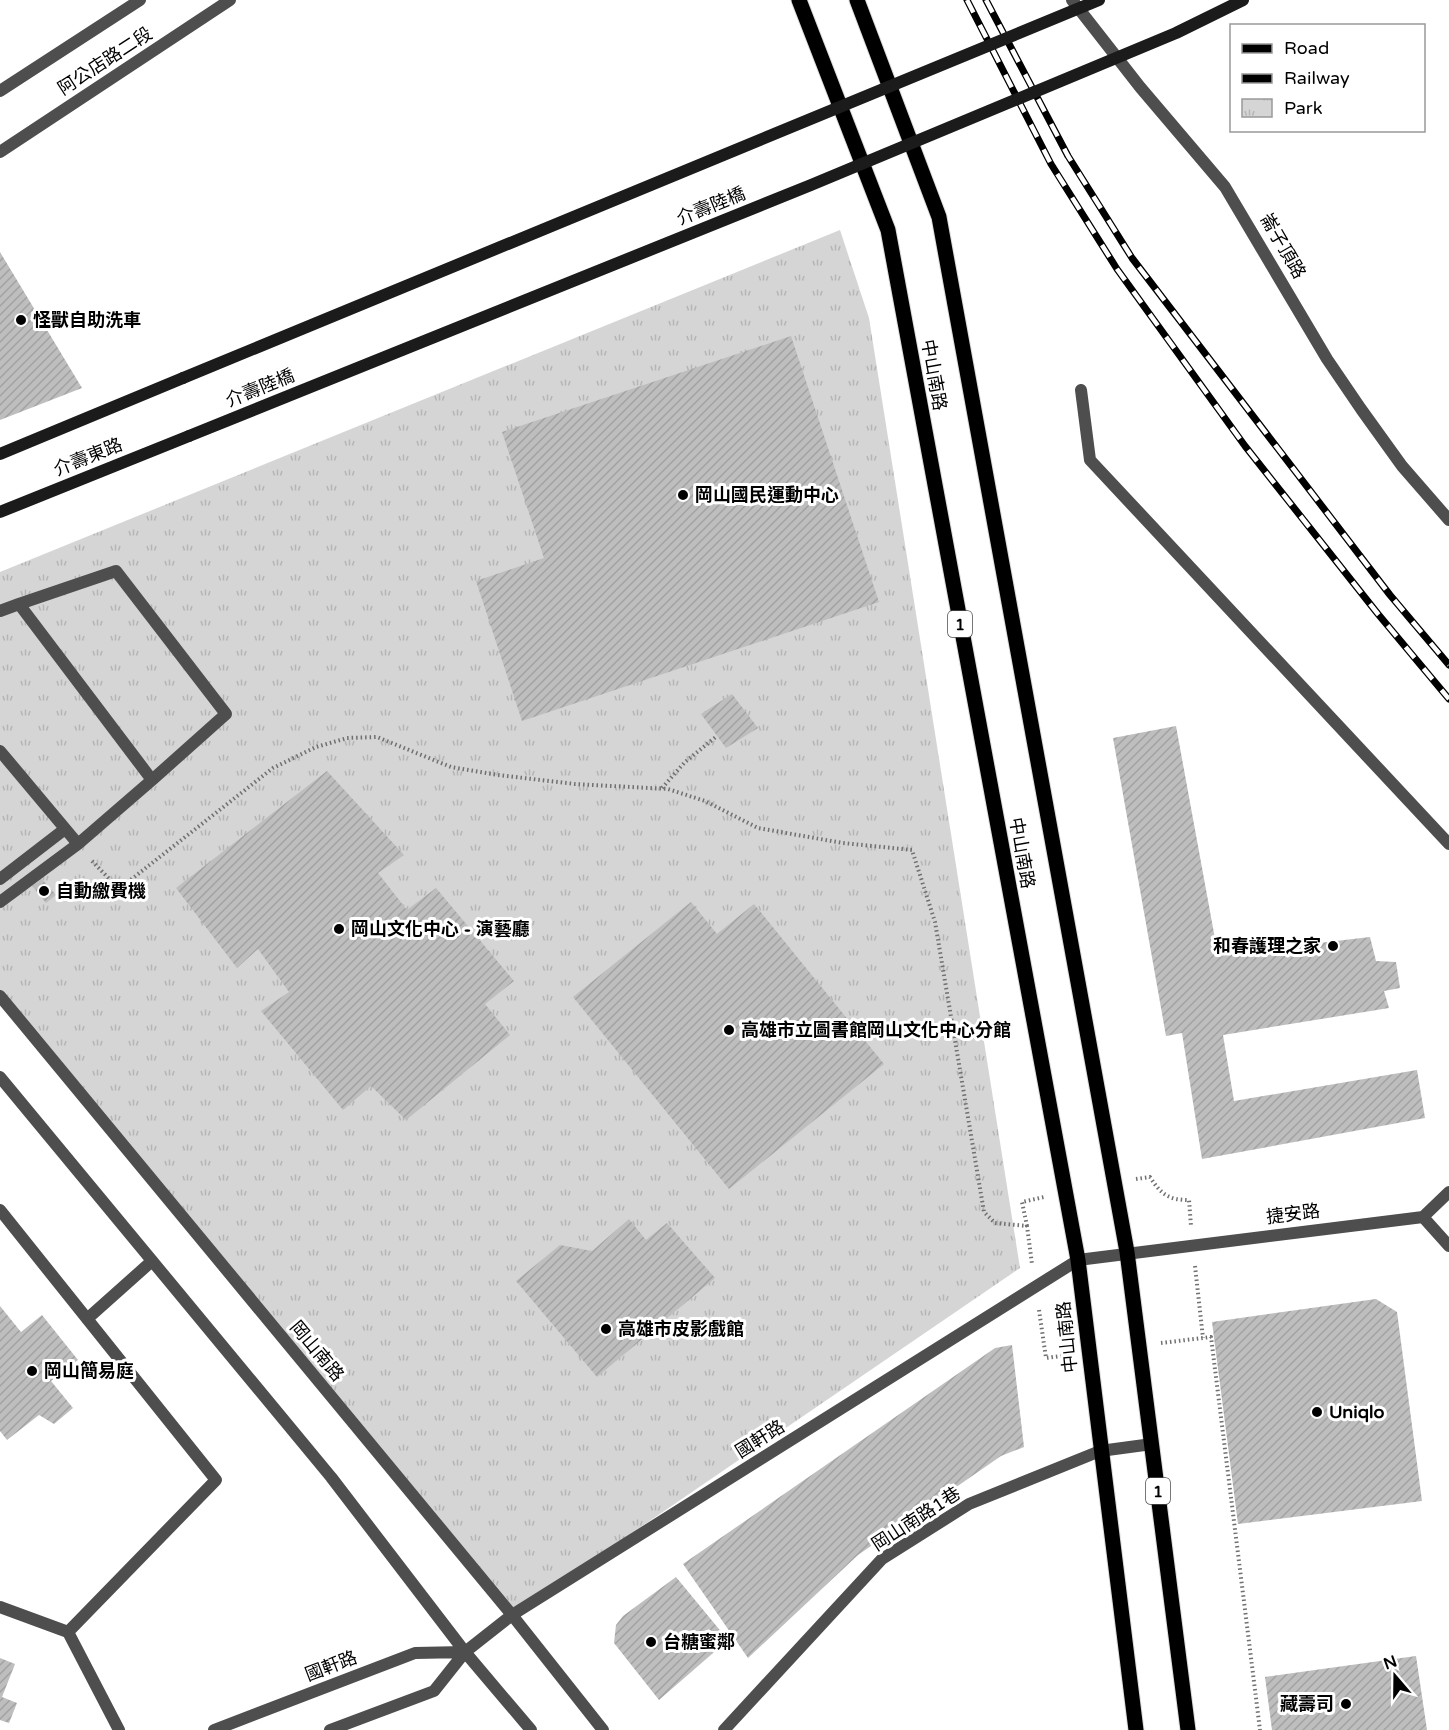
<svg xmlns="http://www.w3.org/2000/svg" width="1449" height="1730" font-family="'Varela Round','Noto Sans TC',sans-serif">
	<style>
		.park { fill: url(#park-tufts) }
		.building { fill: url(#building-hatch) }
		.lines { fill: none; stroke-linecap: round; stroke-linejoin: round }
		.primary-casing { stroke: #dbdbdb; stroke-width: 17 }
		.path { stroke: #707070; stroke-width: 4; stroke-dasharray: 1.5 3; stroke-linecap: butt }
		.service { stroke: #4e4e4e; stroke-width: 12 }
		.minor { stroke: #4e4e4e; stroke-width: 12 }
		.secondary { stroke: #1b1b1b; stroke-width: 12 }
		.primary { stroke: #000; stroke-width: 15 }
		.rail-casing { stroke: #000; stroke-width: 7 }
		.rail { stroke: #fff; stroke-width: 4.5; stroke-dasharray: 14; stroke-linecap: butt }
		.secondary-bridge { stroke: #1b1b1b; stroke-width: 12 }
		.poi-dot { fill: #000; stroke: #fff; stroke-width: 2 }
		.labels { text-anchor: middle; stroke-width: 6; stroke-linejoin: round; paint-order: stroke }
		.shield { fill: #fff; stroke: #4c4c4c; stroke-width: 1.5 }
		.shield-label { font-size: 16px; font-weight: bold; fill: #000 }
		.street-label { font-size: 18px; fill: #000; stroke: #fff }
		.poi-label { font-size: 18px; font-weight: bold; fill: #000; stroke: #fff; text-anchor: start }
	</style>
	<defs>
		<pattern id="park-tufts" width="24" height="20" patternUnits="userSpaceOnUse" patternTransform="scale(1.5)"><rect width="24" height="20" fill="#d5d5d5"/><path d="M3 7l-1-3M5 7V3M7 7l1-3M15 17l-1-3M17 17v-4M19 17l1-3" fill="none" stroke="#b5b5b5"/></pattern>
		<pattern id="building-hatch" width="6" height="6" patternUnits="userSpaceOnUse" patternTransform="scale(1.5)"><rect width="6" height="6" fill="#bebebe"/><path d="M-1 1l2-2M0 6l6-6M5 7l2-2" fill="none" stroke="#a2a2a2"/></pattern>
	</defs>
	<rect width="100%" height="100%" fill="#fff"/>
	<path class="park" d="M 840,230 L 869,318 L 1020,1268 L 512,1615 L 0,992 L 0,572 Z"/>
	<path class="building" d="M 0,252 L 82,388 L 0,420 Z
		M 791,336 L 879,602 L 522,721 L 476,581 L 544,558 L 502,432 Z
		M 732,694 L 758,728 L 726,748 L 701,714 Z
		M 1176,726 L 1218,955 L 1370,937 L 1376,961 L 1396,962 L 1400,988 L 1384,991 L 1389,1008 L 1223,1035 L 1234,1101 L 1417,1070 L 1425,1118 L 1202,1159 L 1182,1033 L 1166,1036 L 1113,738 Z
		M 327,771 L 404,855 L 378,873 L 407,910 L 436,888 L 514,981 L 485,1004 L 510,1035 L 406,1120 L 371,1086 L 343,1110 L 261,1011 L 289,992 L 258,949 L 237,968 L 176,888 Z
		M 42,879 L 56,895 L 46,903 L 32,886 Z
		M 691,902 L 717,934 L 754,904 L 884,1064 L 729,1189 L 573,997 Z
		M 629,1219 L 646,1240 L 667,1223 L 715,1278 L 597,1377 L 516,1281 L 560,1245 L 592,1251 Z
		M 1376,1299 L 1397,1312 L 1422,1501 L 1238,1524 L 1212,1322 Z
		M 0,1306 L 21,1332 L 42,1315 L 78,1360 L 51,1381 L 73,1408 L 54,1424 L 39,1415 L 7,1440 L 0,1431 Z
		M 1012,1345 L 1024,1447 L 1001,1456 L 858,1555 L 748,1658 L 683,1564 L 995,1348 Z
		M 676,1577 L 728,1640 L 659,1700 L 614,1643 L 616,1625 L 623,1616 Z
		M 1416,1656 L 1427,1730 L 1272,1730 L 1265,1677 Z
		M 0,1658 L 15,1664 L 2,1697 L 17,1703 L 9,1723 L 0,1720 Z"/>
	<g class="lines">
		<defs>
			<path id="primary" d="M 799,0 L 888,230 L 1078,1260 L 1136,1730
				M 857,0 L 939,217 L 1127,1252 L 1188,1730"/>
		</defs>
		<use href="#primary" class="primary-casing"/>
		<path class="path" d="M 662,788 L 685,762 L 717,736
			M 92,861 L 119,889 L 273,768 L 316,747 L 347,738 L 377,737 L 451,767 L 498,775 L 575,784 L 668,789 L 705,801 L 758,828 L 843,843 L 912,850 L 935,922 L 984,1212 L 995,1223 L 1027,1226 L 1032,1264
			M 1136,1179 L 1150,1177 C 1161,1194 1168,1200 1189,1200 L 1191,1226
			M 1027,1226 L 1022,1202 L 1044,1197
			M 1195,1266 L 1203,1338
			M 1039,1310 L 1046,1358 L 1068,1355
			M 1161,1343 L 1211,1337 L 1260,1730"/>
		<path class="service" d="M 1081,390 L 1090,460 L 1449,844
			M 19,604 L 116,571 L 226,714 L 152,780
			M 0,611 L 19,604 L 152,780 L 78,844 L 0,902
			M 0,751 L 78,844
			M 0,879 L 65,829
			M 0,1210 L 216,1480 L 68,1632 L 119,1730
			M 87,1319 L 152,1261
			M 0,1607 L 68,1632
			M 724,1730 L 882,1559 L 969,1504 L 1100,1451 L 1152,1444"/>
		<path class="minor" d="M 1072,0 L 1140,87 L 1225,187 L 1327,359 L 1361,409 L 1402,466 L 1449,520
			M 0,91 L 140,0
			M 0,152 L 230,0
			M 0,996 L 512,1615 L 603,1730
			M 0,1077 L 331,1477 L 465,1652 L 531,1730
			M 1423,1217 L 1449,1192
			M 214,1730 L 415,1653 L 465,1652
			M 330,1730 L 434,1691 L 465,1652 L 512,1615 L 1078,1260 L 1423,1217 L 1449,1246"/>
		<path class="secondary" d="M 0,454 L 183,378
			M 0,512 L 189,436"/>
		<use href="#primary" class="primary"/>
		<defs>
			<path id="rail" d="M 967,0 L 1051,164 L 1117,269 L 1245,446 L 1378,614 L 1449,699
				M 986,0 L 1068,156 L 1132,258 L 1390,595 L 1449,665"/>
		</defs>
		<use href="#rail" class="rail-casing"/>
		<use href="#rail" class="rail"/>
		<path class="secondary-bridge" d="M 183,378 L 1099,0
			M 189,436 L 811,185 L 1176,33 L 1243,0"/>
	</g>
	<g class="poi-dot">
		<circle cx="21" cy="320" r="6"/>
		<circle cx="683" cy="495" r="6"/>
		<circle cx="44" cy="891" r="6"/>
		<circle cx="339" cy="929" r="6"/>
		<circle cx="1333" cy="946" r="6"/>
		<circle cx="729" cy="1030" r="6"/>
		<circle cx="606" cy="1329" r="6"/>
		<circle cx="32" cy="1371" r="6"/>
		<circle cx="1317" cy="1412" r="6"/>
		<circle cx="651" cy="1642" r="6"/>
		<circle cx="1346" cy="1704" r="6"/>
	</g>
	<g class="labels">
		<g class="shield">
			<rect x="948" y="611" width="24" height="26" rx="4.5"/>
			<rect x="1146" y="1478" width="24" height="26" rx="4.5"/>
		</g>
		<g class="shield-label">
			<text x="960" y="630">1</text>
			<text x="1158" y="1497">1</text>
		</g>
		<g class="street-label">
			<text transform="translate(105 61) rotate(-33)" y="6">阿公店路二段</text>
			<text transform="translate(711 206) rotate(-22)" y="6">介壽陸橋</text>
			<text transform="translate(1283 246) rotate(60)" y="6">崙子頂路</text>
			<text transform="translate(934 375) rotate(80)" y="6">中山南路</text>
			<text transform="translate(260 388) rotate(-22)" y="6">介壽陸橋</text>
			<text transform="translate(88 457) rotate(-22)" y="6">介壽東路</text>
			<text transform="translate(1022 853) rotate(80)" y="6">中山南路</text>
			<text transform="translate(1293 1214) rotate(-7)" y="6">捷安路</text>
			<text transform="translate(1067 1337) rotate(-96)" y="6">中山南路</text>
			<text transform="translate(317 1351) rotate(50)" y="6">岡山南路</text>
			<text transform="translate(760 1439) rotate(-32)" y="6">國軒路</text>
			<text transform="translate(916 1519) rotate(-33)" y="6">岡山南路1巷</text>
			<text transform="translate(331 1666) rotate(-21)" y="6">國軒路</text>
		</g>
		<g class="poi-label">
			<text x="33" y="326">怪獸自助洗車</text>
			<text x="695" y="501">岡山國民運動中心</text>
			<text x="56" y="897">自動繳費機</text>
			<text x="351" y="935">岡山文化中心 - 演藝廳</text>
			<text x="1321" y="952" text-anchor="end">和春護理之家</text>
			<text x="741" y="1036">高雄市立圖書館岡山文化中心分館</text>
			<text x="618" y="1335">高雄市皮影戲館</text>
			<text x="44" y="1377">岡山簡易庭</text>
			<text x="1329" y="1418">Uniqlo</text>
			<text x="663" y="1648">台糖蜜鄰</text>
			<text x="1334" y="1710" text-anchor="end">藏壽司</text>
		</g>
	</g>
	<rect x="1230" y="24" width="195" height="108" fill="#ffffff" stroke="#999999" stroke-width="1.5"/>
	<rect x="1242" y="44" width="30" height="9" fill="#000000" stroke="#999999" stroke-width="1.5"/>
	<text x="1284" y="54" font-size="18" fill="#000000">Road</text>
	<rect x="1242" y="74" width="30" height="9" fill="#000000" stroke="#999999" stroke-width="1.5"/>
	<text x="1284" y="84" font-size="18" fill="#000000">Railway</text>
	<rect x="1242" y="99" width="30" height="18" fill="url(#park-tufts)" stroke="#999999" stroke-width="1.5"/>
	<text x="1284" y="114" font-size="18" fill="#000000">Park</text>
	<g transform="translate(1395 1676) rotate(340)" stroke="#ffffff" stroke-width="4.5" paint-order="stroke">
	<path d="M0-4.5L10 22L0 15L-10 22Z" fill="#000000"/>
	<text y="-9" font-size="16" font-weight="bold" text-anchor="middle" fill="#000000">N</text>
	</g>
</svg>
